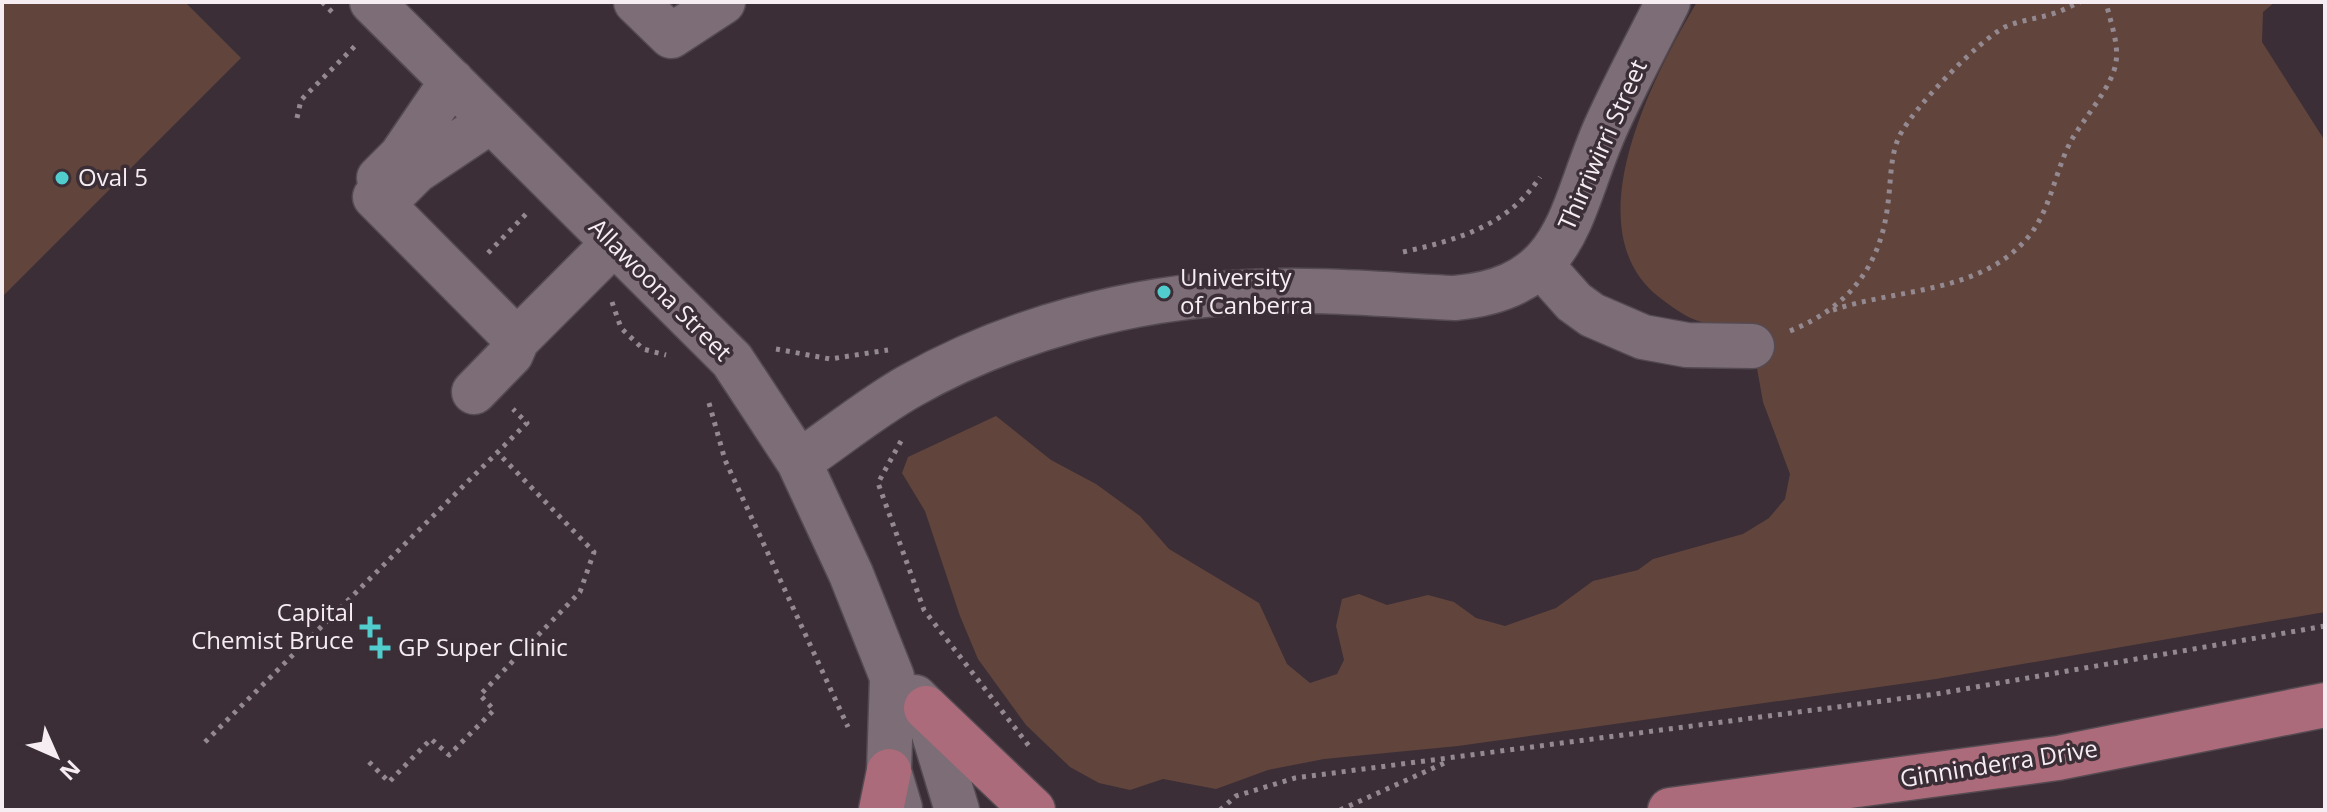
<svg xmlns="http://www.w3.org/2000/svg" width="2327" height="812" font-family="'Open Sans',sans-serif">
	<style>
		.green { fill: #61453c }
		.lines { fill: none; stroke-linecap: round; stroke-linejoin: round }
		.minor-casing { stroke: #554a51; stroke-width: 47 }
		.major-casing { stroke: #554a51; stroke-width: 47 }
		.path { stroke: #948990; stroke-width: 5; stroke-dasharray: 4 6; stroke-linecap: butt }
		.minor { stroke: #7c6d76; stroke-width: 44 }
		.major { stroke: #ac6b7a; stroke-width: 44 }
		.poi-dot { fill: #52cdce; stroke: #3b2e36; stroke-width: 3 }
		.labels { text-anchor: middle; stroke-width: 7; stroke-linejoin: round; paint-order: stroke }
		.street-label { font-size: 24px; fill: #f5edf2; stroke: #3b2e36 }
		.poi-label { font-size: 24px; fill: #f5edf2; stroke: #3b2e36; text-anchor: start }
	</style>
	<rect width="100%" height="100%" fill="#3b2e36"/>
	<path class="green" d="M 2,2 L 185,2 L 241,58 L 2,297 Z
		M 1697,2 L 2275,2 L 2263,12 L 2262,42 L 2325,141 L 2325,612 L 1936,679 L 1458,746 L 1324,759 L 1268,770 L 1216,789 L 1163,779 L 1130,790 L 1099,783 L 1070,767 L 1026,725 L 978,659 L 960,616 L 925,511 L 902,473 L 908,457 L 996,416 L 1051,460 L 1096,484 L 1140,516 L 1169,549 L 1259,603 L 1287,664 L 1310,683 L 1337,674 L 1344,660 L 1336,626 L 1342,599 L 1359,594 L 1387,605 L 1428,595 L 1454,602 L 1476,618 L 1505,626 L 1556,608 L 1593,581 L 1638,570 L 1653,559 L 1743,534 L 1769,518 L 1785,499 L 1790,474 L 1763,402 L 1749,323 C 1704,325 1696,326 1659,297 C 1572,229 1654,75 1697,2 Z"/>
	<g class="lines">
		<defs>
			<path id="minor" d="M 372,2 L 732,360 L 799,462 L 851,574 L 892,677 L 889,771 L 900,808
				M 636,2 L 671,36 L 723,2
				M 379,178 L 401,156 L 452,81
				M 375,197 L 517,340
				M 375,197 L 396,191 L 416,171 L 491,121
				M 1541,265 L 1574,302 L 1592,315 L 1643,337 L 1687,345 L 1752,346
				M 474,392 L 511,354 L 517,340 L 614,243
				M 799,462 C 836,437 871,408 910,386 C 1011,329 1132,297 1248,292 C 1316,288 1387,295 1455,298 C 1569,288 1568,214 1605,129 C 1624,86 1647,44 1668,2
				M 915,697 L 926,708 L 957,810"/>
			<path id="major" d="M 926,708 L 1033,810
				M 881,810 L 889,771
				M 1670,810 L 2058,758 L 2325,705"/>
		</defs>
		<use href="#minor" class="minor-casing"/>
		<use href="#major" class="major-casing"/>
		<path class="path" d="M 322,2 L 333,13
			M 297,118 L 301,100 L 358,43
			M 1403,252 C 1457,240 1508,226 1540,177
			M 488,253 L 529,211
			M 612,302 L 621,328 L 643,349 L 666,355
			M 1833,310 C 1898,288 1982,294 2029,236 C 2051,209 2055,171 2071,141 C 2083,119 2113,86 2116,62 C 2119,43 2110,21 2106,2
			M 1790,331 C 1849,307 1881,266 1888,203 C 1891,182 1890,156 1899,137 C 1912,109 1978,41 2005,27 C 2021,20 2036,19 2052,14 C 2062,11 2071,6 2080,2
			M 776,349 L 830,359 L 888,350
			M 709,403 L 725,460 L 848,727
			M 901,441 L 878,483 L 924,610 L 1029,746
			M 205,742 L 527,423 L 513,409
			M 369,762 L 389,782 L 431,739 L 449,755 L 494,710 L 480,695 L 580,592 L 594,552 L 498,453
			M 1220,810 L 1236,796 L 1295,778 L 1936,694 L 2325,626
			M 1340,810 L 1449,761"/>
		<use href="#minor" class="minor"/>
		<use href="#major" class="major"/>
	</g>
	<g class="poi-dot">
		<circle cx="62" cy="178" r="8"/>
		<circle cx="1164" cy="292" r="8"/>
		<path d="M366 615h8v8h8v8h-8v8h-8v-8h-8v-8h8z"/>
		<path d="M376 636h8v8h8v8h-8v8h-8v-8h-8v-8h8z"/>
	</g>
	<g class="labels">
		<g class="street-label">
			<text transform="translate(1603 145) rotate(-66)" y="8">Thirriwirri Street</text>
			<text transform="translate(660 290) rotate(45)" y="8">Allawoona Street</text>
			<text transform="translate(1999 764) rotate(-9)" y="8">Ginninderra Drive</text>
		</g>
		<g class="poi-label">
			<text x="78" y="186">Oval 5</text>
			<text x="1180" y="286">University<tspan x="1180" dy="28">of Canberra</tspan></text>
			<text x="354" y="621" text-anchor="end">Capital<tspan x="354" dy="28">Chemist Bruce</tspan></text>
			<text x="398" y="656">GP Super Clinic</text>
		</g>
	</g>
	<rect width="2327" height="812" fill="none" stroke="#f5edf2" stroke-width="8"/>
	<g transform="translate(56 756) rotate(135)" stroke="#3b2e36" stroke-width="6" paint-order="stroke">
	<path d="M0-6L14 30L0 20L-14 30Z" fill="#f5edf2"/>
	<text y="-12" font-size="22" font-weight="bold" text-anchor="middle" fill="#f5edf2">N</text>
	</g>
</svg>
